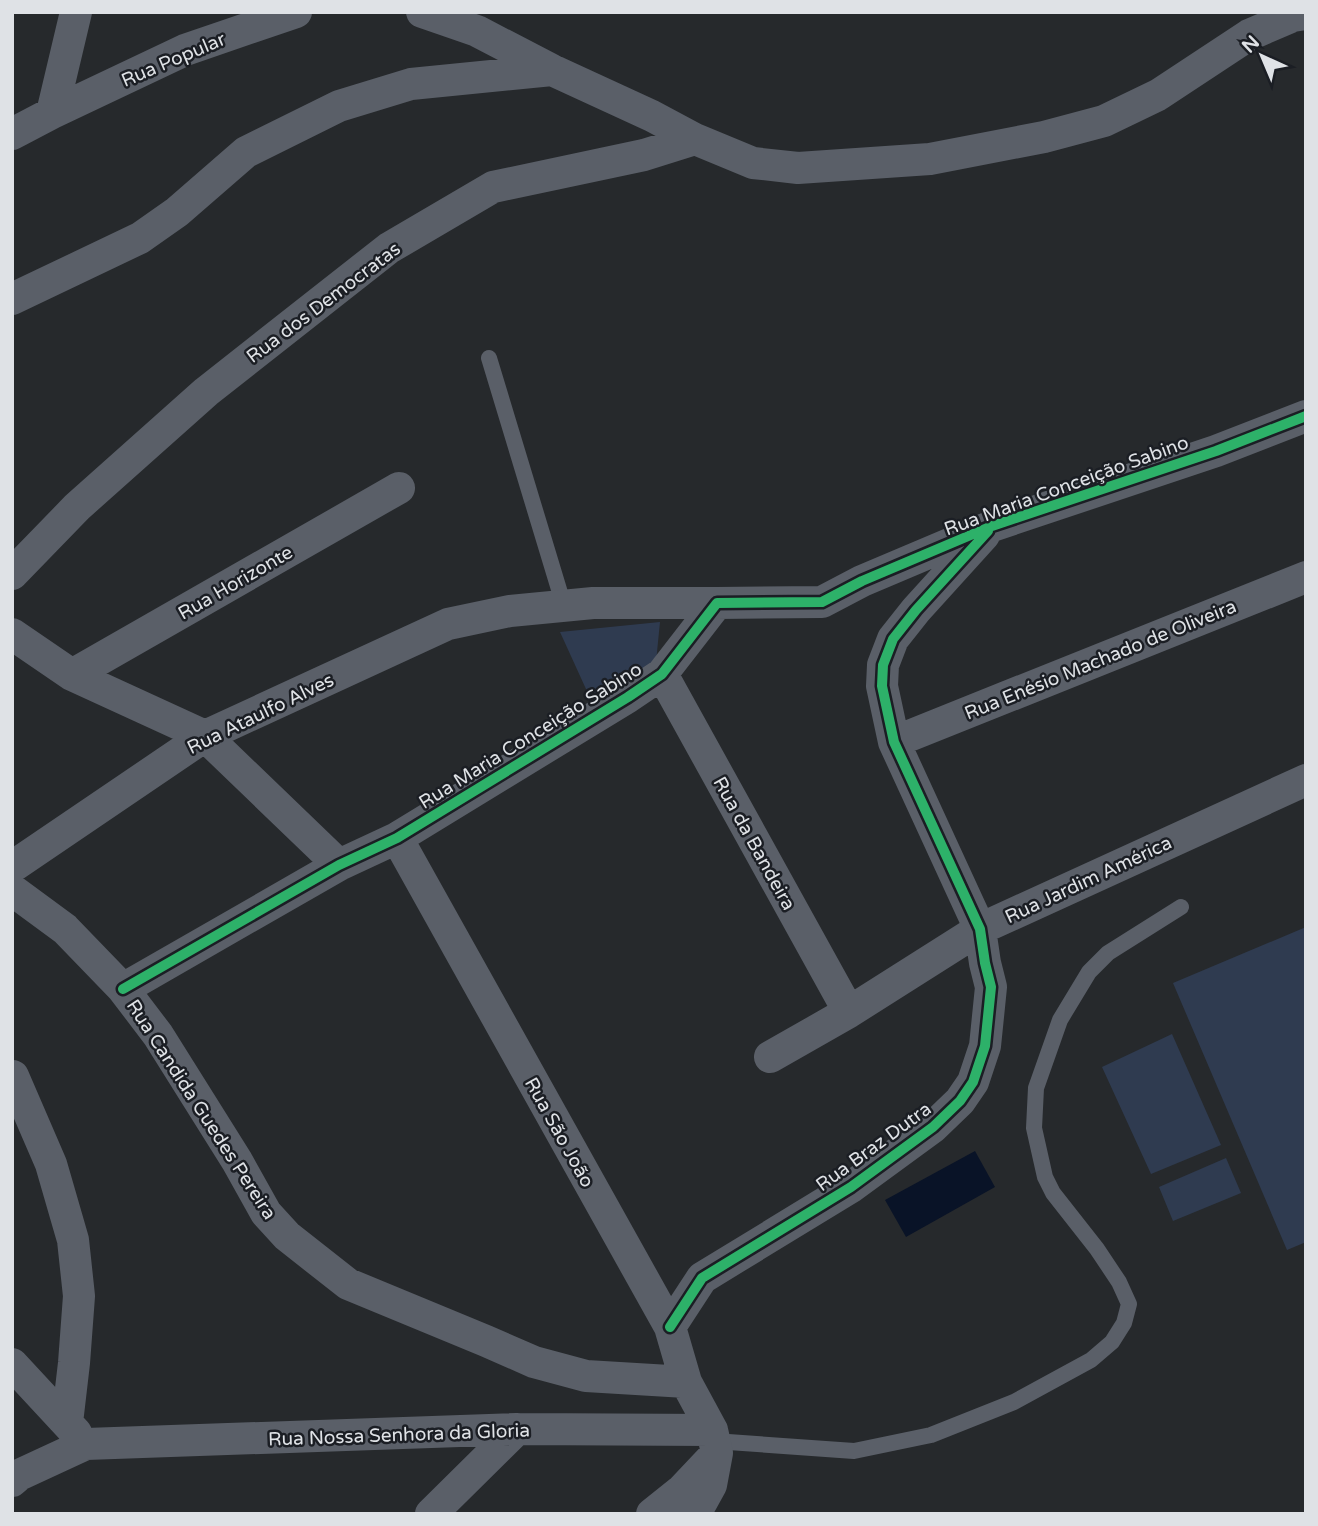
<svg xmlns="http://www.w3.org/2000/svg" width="1318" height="1526" font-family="'Varela Round',sans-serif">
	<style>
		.green { fill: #2f3b50 }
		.water { fill: #091327 }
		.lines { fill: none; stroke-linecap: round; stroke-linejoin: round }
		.lane { stroke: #5a5f68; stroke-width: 16 }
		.street { stroke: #5a5f68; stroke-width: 32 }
		.cycleway-casing { stroke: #1b1e24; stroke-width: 15 }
		.cycleway { stroke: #2db169; stroke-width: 10 }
		.labels { text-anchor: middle; stroke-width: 5; stroke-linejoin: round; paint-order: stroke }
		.street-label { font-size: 19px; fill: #dfe2e6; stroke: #1b1e24 }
	</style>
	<rect width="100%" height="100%" fill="#26292c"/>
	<path class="green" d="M 660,622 L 656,662 L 591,700 L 560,632 Z
		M 1306,927 L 1306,1242 L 1287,1250 L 1173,983 Z
		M 1172,1034 L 1221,1145 L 1151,1174 L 1102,1067 Z
		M 1226,1158 L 1241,1193 L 1173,1221 L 1159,1187 Z"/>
	<path class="water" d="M 975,1151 L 995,1187 L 906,1237 L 885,1200 Z"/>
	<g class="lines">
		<path class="lane" d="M 489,358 L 564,606
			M 714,1441 L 854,1451 L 931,1435 L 1014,1402 L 1091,1360 L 1112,1342 L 1124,1323 L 1129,1304 L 1119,1282 L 1097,1249 L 1053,1193 L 1045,1177 L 1034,1128 L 1036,1088 L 1060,1020 L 1089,972 L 1108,953 L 1181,907"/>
		<path class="street" d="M 422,12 L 477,31 L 552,70 L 652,116 L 695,139 L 753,163 L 798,168 L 930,159 L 1044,137 L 1104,121 L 1158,95 L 1249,35 L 1293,16 L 1306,14
			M 52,113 L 76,12
			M 12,134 L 52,113 L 185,50 L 296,12
			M 12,299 L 140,238 L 177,212 L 246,152 L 339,106 L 411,84 L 552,70
			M 12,574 L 77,507 L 206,392 L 389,248 L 493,187 L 644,155 L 695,139
			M 12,634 L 72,675 L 205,736 L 339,865
			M 662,674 L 849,1012
			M 72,675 L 399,488
			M 894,742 L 1306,577
			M 397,838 L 670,1327 L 686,1382 L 712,1430 L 717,1453 L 711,1485 L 695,1514
			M 12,867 L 205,736 L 448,624 L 510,611 L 593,603 L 717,603
			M 12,890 L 65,929 L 123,989 L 158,1035 L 237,1161 L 266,1213 L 287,1236 L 348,1284 L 486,1341 L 534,1362 L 586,1376 L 686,1382
			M 123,989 L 339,865 L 397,838 L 628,697 L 662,674 L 717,603 L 822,602 L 862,581 L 992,526 L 1216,451 L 1306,416
			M 770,1057 L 849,1012 L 980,929 L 1306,780
			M 13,1076 L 51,1164 L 73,1240 L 79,1296 L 74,1363 L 67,1423
			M 670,1327 L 702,1278 L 851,1187 L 933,1127 L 960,1101 L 973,1082 L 985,1046 L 991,987 L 985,963 L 980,929 L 894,742 L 882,686 L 883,665 L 893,639 L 916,610 L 984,535
			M 12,1364 L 76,1433
			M 12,1481 L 19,1475 L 86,1444 L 517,1429 L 712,1430
			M 431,1514 L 517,1429
			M 652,1514 L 682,1490 L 716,1454"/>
		<defs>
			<path id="cycleway" d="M 123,989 L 339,865 L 397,838 L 628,697 L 662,674 L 717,603 L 822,602 L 862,581 L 992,526 L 1216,451 L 1306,416
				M 670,1327 L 702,1278 L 851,1187 L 933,1127 L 960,1101 L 973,1082 L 985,1046 L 991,987 L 985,963 L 980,929 L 894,742 L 882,686 L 883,665 L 893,639 L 916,610 L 988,531"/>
		</defs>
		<use href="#cycleway" class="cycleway-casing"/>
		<use href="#cycleway" class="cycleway"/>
	</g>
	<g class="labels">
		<g class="street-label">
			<text transform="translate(173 59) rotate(-23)" y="7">Rua Popular</text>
			<text transform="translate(323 302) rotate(-37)" y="7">Rua dos Democratas</text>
			<text transform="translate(1066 485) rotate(-20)" y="7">Rua Maria Conceição Sabino</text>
			<text transform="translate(235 582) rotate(-30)" y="7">Rua Horizonte</text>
			<text transform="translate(1100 659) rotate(-22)" y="7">Rua Enésio Machado de Oliveira</text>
			<text transform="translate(260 713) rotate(-26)" y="7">Rua Ataulfo Alves</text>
			<text transform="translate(530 735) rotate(-32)" y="7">Rua Maria Conceição Sabino</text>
			<text transform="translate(755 843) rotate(61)" y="7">Rua da Bandeira</text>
			<text transform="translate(1088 879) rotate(-25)" y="7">Rua Jardim América</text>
			<text transform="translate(202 1109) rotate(57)" y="7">Rua Candida Guedes Pereira</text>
			<text transform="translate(560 1132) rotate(61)" y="7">Rua São João</text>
			<text transform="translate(873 1146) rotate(-36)" y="7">Rua Braz Dutra</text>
			<text transform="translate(399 1434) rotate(-2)" y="7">Rua Nossa Senhora da Gloria</text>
		</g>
	</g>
	<rect width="1318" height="1526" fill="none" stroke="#dfe2e6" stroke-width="28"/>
	<g transform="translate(1262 56) rotate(316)" stroke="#1b1e24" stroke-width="5" paint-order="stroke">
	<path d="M0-5L12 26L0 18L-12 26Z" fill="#dfe2e6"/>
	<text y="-10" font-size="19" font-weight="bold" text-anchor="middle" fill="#dfe2e6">N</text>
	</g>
</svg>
